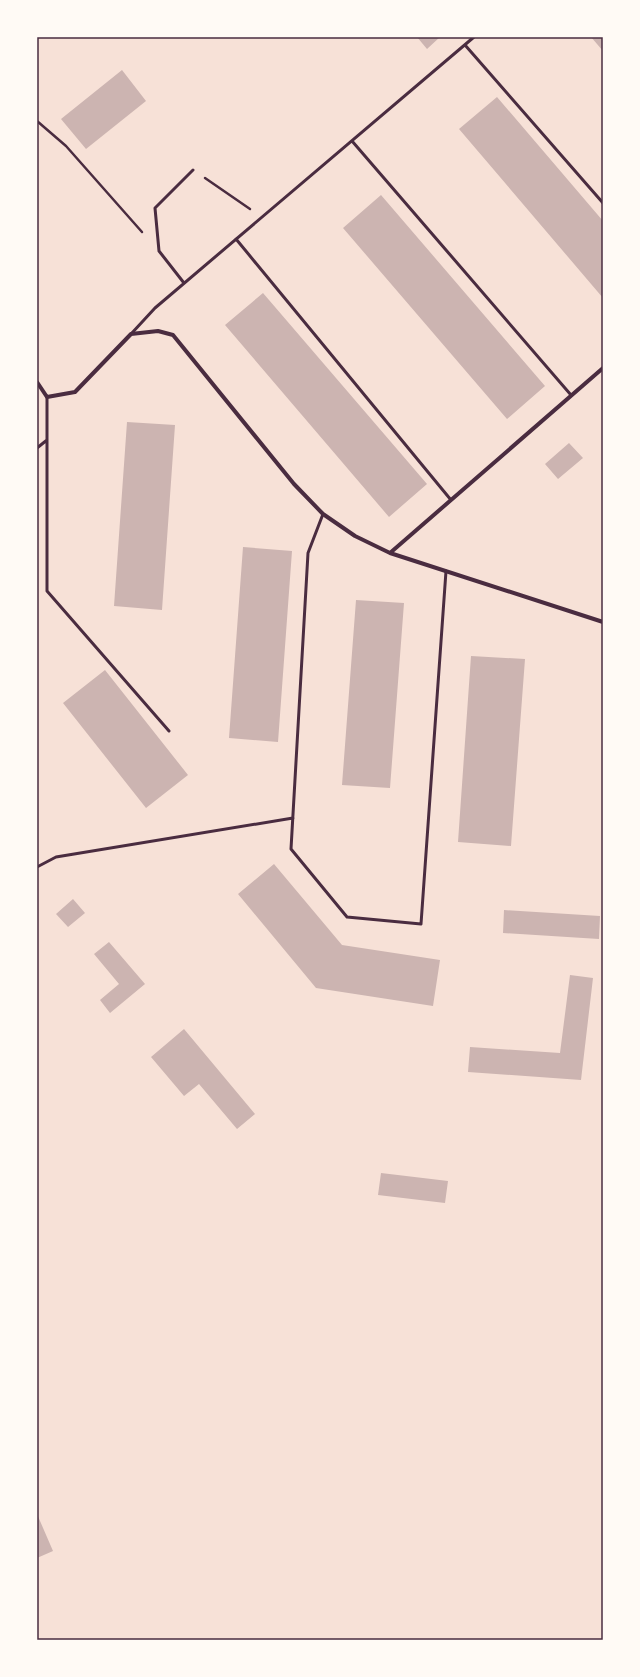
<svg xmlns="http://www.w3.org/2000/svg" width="640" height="1677" font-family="Overpass,sans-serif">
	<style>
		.building { fill: #ccb4b1 }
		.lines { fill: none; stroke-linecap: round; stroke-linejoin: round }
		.path { stroke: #4a2c40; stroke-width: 2.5 }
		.service { stroke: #4a2c40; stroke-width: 3 }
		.minor { stroke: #4a2c40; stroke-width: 4 }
		.neatline { fill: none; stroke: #4a2c40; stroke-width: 1.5 }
	</style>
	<rect width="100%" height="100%" fill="#f7e1d7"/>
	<path class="building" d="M 417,37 L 440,37 L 427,49 Z
		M 591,37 L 603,37 L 603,51 Z
		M 122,70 L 146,101 L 86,149 L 61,119 Z
		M 497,97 L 603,221 L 603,298 L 459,129 Z
		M 381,195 L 545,386 L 507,419 L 343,228 Z
		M 263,293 L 427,484 L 389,517 L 225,325 Z
		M 127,422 L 175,425 L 162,610 L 114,606 Z
		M 569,443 L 583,458 L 558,479 L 545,464 Z
		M 243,547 L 292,551 L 278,742 L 229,738 Z
		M 356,600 L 404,603 L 390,788 L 342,785 Z
		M 471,656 L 525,659 L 511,846 L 458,842 Z
		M 105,670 L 188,775 L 146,808 L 63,703 Z
		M 274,864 L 342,945 L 440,960 L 433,1006 L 316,988 L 238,894 Z
		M 73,899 L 85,913 L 68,927 L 56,914 Z
		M 504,910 L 600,916 L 599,939 L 503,933 Z
		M 109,942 L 145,984 L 110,1013 L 100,1000 L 119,984 L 94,954 Z
		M 570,975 L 593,978 L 581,1080 L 468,1072 L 470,1047 L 560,1053 Z
		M 184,1029 L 255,1114 L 237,1129 L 199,1084 L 184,1096 L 151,1057 Z
		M 381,1173 L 448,1181 L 445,1203 L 378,1195 Z
		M 37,1514 L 53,1551 L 37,1558 Z"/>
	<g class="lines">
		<path class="path" d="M 37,121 L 66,146 L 142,232
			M 205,178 L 250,209"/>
		<path class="service" d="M 465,45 L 603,203
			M 352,141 L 571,395
			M 236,239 L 451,500
			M 184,283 L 159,251 L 155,208 L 193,170
			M 131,334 L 155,308 L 474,37
			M 47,397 L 47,591 L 169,731
			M 37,448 L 47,440
			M 323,514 L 308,553 L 291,849 L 347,917 L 421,924 L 446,571
			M 37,867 L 56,857 L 293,818"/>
		<path class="minor" d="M 37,382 L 47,397 L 75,392 L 131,334 L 158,331 L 173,335 L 294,484 L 323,514 L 355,536 L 390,553 L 603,622
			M 390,553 L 603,368"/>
	</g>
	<rect width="640" height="1677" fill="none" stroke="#fffaf5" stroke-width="76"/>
	<rect x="38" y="38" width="564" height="1601" class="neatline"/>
</svg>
